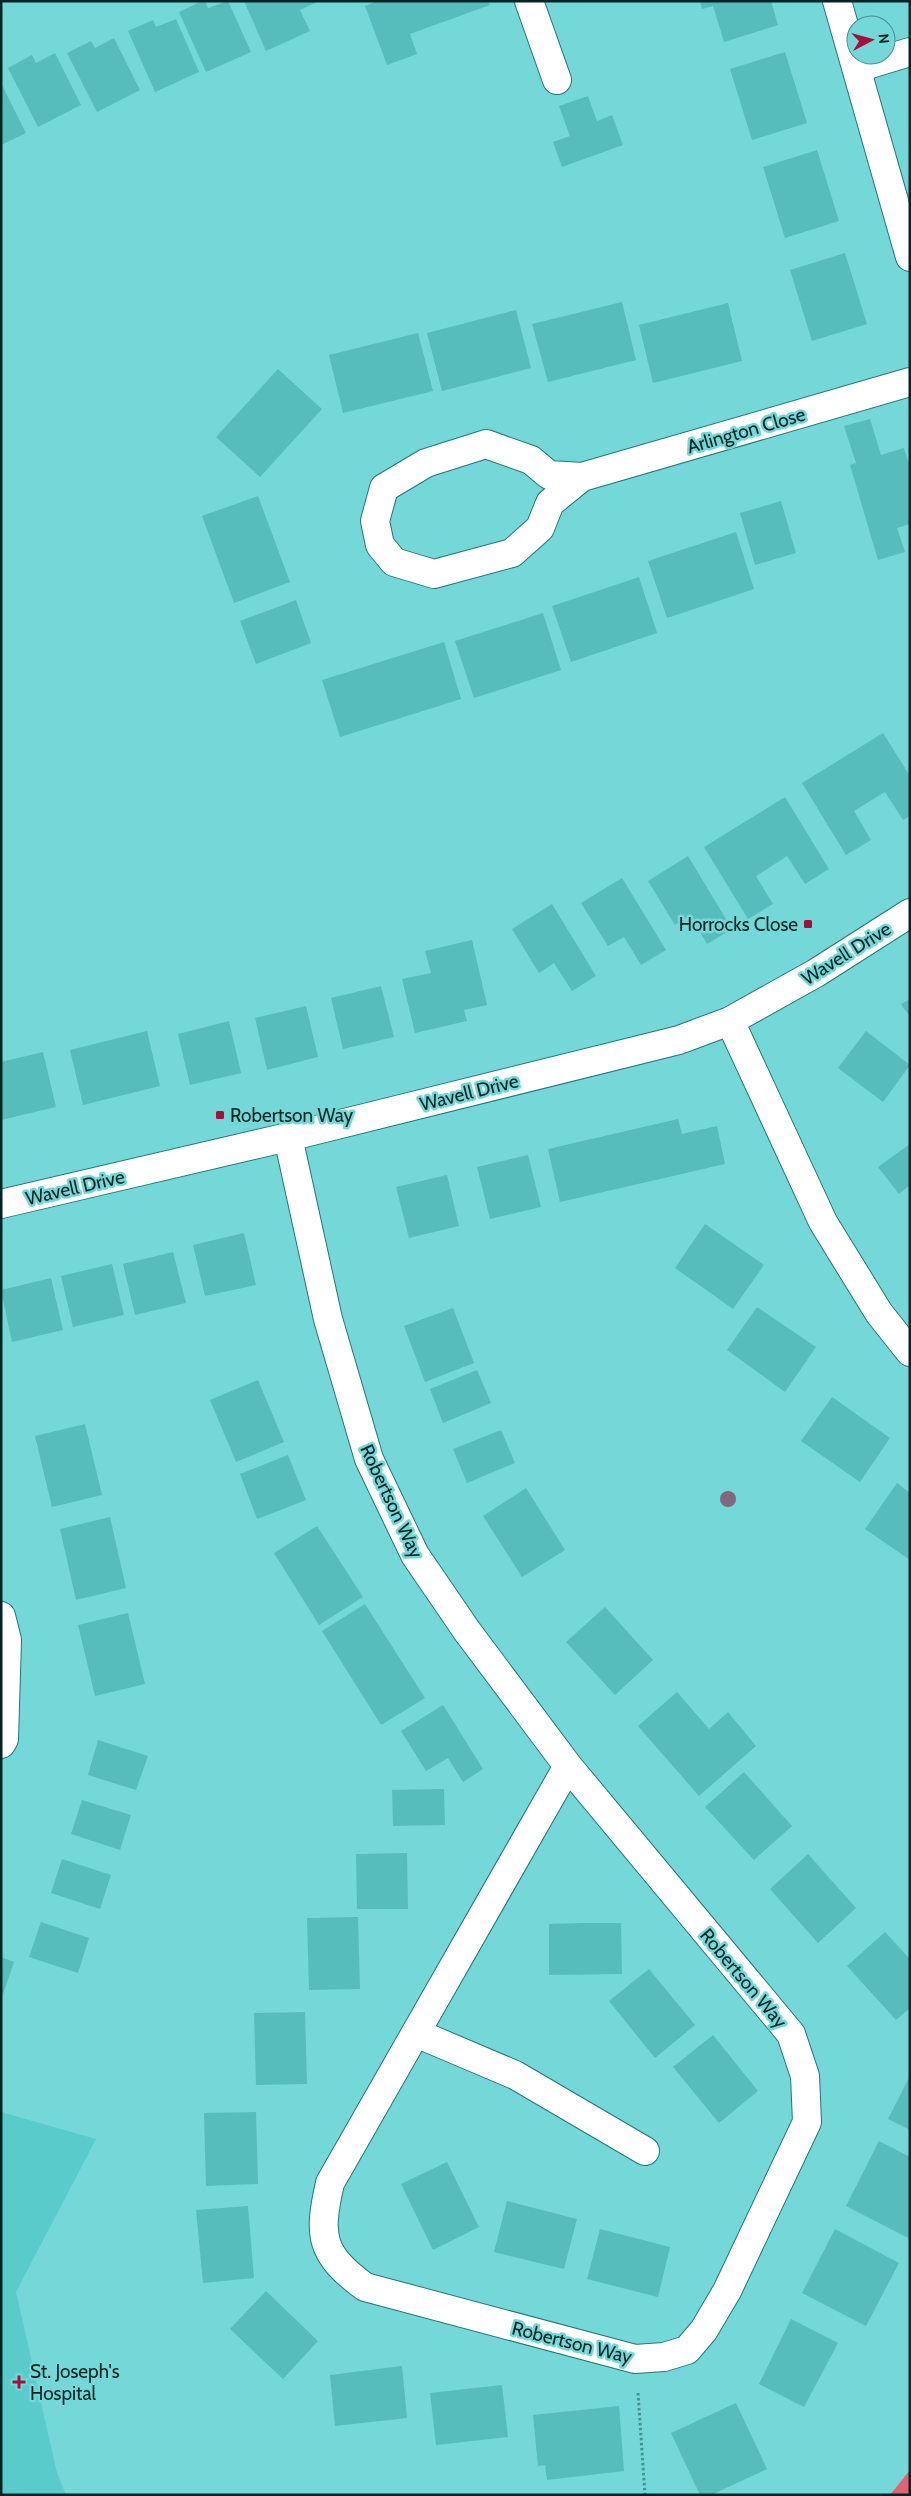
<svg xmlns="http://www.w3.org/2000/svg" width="911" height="2496" font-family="Cabin,sans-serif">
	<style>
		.built { fill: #59cbca }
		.forest { fill: #e36272 }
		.building { fill: #57bdbc }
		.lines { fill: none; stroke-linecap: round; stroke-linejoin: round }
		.minor-casing { stroke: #267676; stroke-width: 30 }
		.path { stroke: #479190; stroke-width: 3; stroke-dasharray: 2.5 2.5; stroke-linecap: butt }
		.minor { stroke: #fff; stroke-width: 28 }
		.tree { fill: #7f697a }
		.poi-dot { fill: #a70e38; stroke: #73d8d7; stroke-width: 2 }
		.labels { text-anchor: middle; stroke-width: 5; stroke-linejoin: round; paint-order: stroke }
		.street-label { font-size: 19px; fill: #032424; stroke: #73d8d7 }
		.poi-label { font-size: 19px; fill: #032424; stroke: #73d8d7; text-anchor: start }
	</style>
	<rect width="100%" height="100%" fill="#73d8d7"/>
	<path class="built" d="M 1,2112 L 96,2139 L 16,2292 L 57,2473 L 66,2495 L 1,2495 Z"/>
	<path class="forest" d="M 910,2470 L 910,2495 L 890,2495 Z"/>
	<path class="building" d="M 202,1 L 205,1 L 208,8 L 228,1 L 251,52 L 206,72 L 179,12 Z
		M 244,1 L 319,1 L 300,10 L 310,31 L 266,51 Z
		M 378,1 L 488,1 L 490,5 L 410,34 L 417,54 L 387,65 L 365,6 Z
		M 700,1 L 771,1 L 778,25 L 724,42 L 713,6 L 702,9 Z
		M 176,19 L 199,72 L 155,92 L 128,31 L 153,20 L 156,27 Z
		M 114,38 L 140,90 L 97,112 L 67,53 L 91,41 L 95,48 Z
		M 785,52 L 807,123 L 752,140 L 730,69 Z
		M 55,53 L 81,105 L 38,127 L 8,68 L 32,55 L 36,63 Z
		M 1,83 L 26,133 L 1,145 Z
		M 588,96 L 597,121 L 612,115 L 623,145 L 562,167 L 553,142 L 570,136 L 559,106 Z
		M 817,150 L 839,221 L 785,238 L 763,167 Z
		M 845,253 L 867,324 L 812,341 L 790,270 Z
		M 622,302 L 636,360 L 548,382 L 532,324 Z
		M 728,303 L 742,361 L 653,383 L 639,325 Z
		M 516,310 L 531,368 L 442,391 L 427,333 Z
		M 418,333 L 433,391 L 343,413 L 329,355 Z
		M 278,369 L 322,409 L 260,477 L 216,437 Z
		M 870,419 L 881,455 L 904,448 L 910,467 L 910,524 L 897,528 L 905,552 L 878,560 L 850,465 L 856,463 L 844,426 Z
		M 258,496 L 290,582 L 234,603 L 202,516 Z
		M 781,501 L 796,553 L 755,565 L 740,513 Z
		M 736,532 L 754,589 L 667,618 L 648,561 Z
		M 639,577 L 657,633 L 571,662 L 552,606 Z
		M 296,600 L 311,643 L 256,664 L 240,621 Z
		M 543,613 L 561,670 L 474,698 L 455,641 Z
		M 444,642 L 461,699 L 340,737 L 322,680 Z
		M 883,733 L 910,776 L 910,816 L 903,820 L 885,792 L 870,801 L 854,811 L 871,840 L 846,855 L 802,783 Z
		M 785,797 L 829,869 L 805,884 L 787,856 L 756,876 L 773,904 L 748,919 L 704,847 Z
		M 688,856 L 732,929 L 707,944 L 690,915 L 675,925 L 648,881 Z
		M 622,878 L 666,950 L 641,965 L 624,937 L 608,946 L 581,903 Z
		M 552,904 L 596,976 L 572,991 L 554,963 L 539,973 L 512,929 Z
		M 472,940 L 487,1005 L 464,1010 L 467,1021 L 415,1033 L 402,979 L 431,973 L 425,951 Z
		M 381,986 L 394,1037 L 343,1049 L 331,998 Z
		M 910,999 L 910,1017 L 901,1004 Z
		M 306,1006 L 318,1057 L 267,1070 L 255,1018 Z
		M 229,1021 L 241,1073 L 190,1085 L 178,1034 Z
		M 147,1031 L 160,1086 L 83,1105 L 70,1050 Z
		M 866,1031 L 910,1065 L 883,1102 L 838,1068 Z
		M 43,1052 L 56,1107 L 1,1120 L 1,1062 Z
		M 678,1119 L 682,1134 L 717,1126 L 725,1164 L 560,1202 L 548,1149 Z
		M 910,1144 L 910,1185 L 899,1194 L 878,1167 Z
		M 528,1155 L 541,1207 L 490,1219 L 477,1167 Z
		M 447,1175 L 459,1226 L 409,1238 L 396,1187 Z
		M 705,1224 L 764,1265 L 733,1309 L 675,1268 Z
		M 244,1233 L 256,1285 L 205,1296 L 193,1245 Z
		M 173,1252 L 186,1303 L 135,1315 L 123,1264 Z
		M 112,1264 L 124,1315 L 73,1327 L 61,1276 Z
		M 51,1278 L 63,1330 L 12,1342 L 1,1290 Z
		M 757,1307 L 816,1347 L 785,1392 L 727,1350 Z
		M 453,1308 L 474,1363 L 425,1382 L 404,1326 Z
		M 477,1370 L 491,1403 L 443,1423 L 430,1389 Z
		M 258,1380 L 284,1442 L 236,1462 L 210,1400 Z
		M 832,1397 L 890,1438 L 860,1482 L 801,1441 Z
		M 85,1424 L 102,1495 L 52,1507 L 35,1436 Z
		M 501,1430 L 515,1463 L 467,1483 L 453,1449 Z
		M 288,1455 L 306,1500 L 257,1519 L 240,1474 Z
		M 897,1483 L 910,1493 L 910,1560 L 865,1529 Z
		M 526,1488 L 565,1550 L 522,1577 L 483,1516 Z
		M 110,1517 L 126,1588 L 76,1600 L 60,1529 Z
		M 317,1526 L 363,1597 L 319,1625 L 274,1553 Z
		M 365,1604 L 425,1698 L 381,1725 L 322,1631 Z
		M 605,1607 L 653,1660 L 615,1695 L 566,1642 Z
		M 128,1613 L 145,1684 L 95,1696 L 78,1625 Z
		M 677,1692 L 709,1729 L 728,1712 L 756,1746 L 699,1796 L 638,1726 Z
		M 443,1705 L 483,1769 L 463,1782 L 448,1758 L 426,1771 L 401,1731 Z
		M 98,1740 L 148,1756 L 136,1790 L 88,1775 Z
		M 744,1772 L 792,1826 L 754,1860 L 705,1807 Z
		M 444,1789 L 445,1825 L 393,1826 L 392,1790 Z
		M 82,1800 L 131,1815 L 120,1850 L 71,1834 Z
		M 407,1853 L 408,1909 L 357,1909 L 356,1854 Z
		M 808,1854 L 856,1908 L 818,1943 L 770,1889 Z
		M 62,1859 L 111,1875 L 100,1909 L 51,1893 Z
		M 358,1917 L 360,1989 L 309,1990 L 307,1918 Z
		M 41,1922 L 89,1938 L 78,1973 L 29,1957 Z
		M 584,1923 L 621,1923 L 622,1974 L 549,1975 L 549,1924 Z
		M 885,1932 L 910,1959 L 910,2008 L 896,2020 L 847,1966 Z
		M 1,1957 L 14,1962 L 2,1997 L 1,1997 Z
		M 649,1969 L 695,2025 L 655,2058 L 609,2001 Z
		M 305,2012 L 307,2084 L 256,2085 L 254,2013 Z
		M 713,2035 L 758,2091 L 719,2123 L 673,2067 Z
		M 910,2076 L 910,2130 L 888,2119 Z
		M 256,2112 L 258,2184 L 206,2186 L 204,2113 Z
		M 879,2141 L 910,2157 L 910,2239 L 846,2206 Z
		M 447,2162 L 479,2227 L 433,2250 L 401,2184 Z
		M 507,2201 L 577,2219 L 564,2269 L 494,2252 Z
		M 248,2206 L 254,2278 L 203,2283 L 196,2210 Z
		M 600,2229 L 670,2247 L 658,2297 L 587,2279 Z
		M 835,2229 L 899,2263 L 866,2326 L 802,2293 Z
		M 266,2291 L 318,2341 L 283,2379 L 230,2329 Z
		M 791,2319 L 838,2343 L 804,2407 L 759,2384 Z
		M 402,2366 L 407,2418 L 335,2426 L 330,2375 Z
		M 502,2385 L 508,2437 L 436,2445 L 430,2393 Z
		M 736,2403 L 767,2469 L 711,2495 L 700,2495 L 671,2433 Z
		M 619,2406 L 624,2471 L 547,2480 L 545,2465 L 538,2466 L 533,2415 Z"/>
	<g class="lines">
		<defs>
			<path id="minor" d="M 529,1 L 557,80
				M 837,1 L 910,257
				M 857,68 L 910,52
				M 582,477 L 550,503 L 540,528 L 512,553 L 434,574 L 394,562 L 380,545 L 375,521 L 384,488 L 426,463 L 486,444 L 531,460 L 549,475 L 582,477 L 910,382
				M 730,1021 L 823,1222 L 879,1313 L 910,1352
				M 288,1137 L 328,1319 L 369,1459 L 415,1555 L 467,1631 L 568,1766 L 791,2034 L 805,2076 L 807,2122 L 727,2291 L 704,2330 L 687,2350 L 664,2357 L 635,2359 L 365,2287 C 320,2254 318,2236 330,2183 L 568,1766
				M 1,1204 L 288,1137 L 679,1040 L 730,1021 L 816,973 L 910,913
				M 1,1616 L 7,1640 L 4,1739 L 1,1744
				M 416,2033 L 515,2075 L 645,2151"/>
		</defs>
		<use href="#minor" class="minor-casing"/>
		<path class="path" d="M 638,2393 L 645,2495"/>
		<use href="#minor" class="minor"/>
	</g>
	<circle class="tree" cx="728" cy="1499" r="8"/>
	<g class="poi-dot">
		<rect x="803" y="919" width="10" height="10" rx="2.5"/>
		<rect x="215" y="1110" width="10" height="10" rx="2.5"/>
		<path d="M16.5 2374.5h5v5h5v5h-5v5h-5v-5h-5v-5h5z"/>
	</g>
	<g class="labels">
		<g class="street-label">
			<text transform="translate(746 430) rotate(-16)" y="7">Arlington Close</text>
			<text transform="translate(846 953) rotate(-32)" y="7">Wavell Drive</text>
			<text transform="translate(469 1092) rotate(-14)" y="7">Wavell Drive</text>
			<text transform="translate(75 1187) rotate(-13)" y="7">Wavell Drive</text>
			<text transform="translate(392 1501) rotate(65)" y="7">Robertson Way</text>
			<text transform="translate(744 1978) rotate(50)" y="7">Robertson Way</text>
			<text transform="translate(572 2342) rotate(14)" y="7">Robertson Way</text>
		</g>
		<g class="poi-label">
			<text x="798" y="931" text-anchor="end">Horrocks Close</text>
			<text x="230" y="1122">Robertson Way</text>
			<text x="30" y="2378">St. Joseph's<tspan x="30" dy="22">Hospital</tspan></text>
		</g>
	</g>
	<rect width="911" height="2496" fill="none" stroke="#032424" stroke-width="5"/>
	<g transform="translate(871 40) rotate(84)"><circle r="24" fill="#73d8d7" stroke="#46908f"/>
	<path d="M0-4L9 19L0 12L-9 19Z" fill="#a70e38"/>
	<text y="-8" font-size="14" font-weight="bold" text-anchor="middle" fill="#032424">N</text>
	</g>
</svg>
